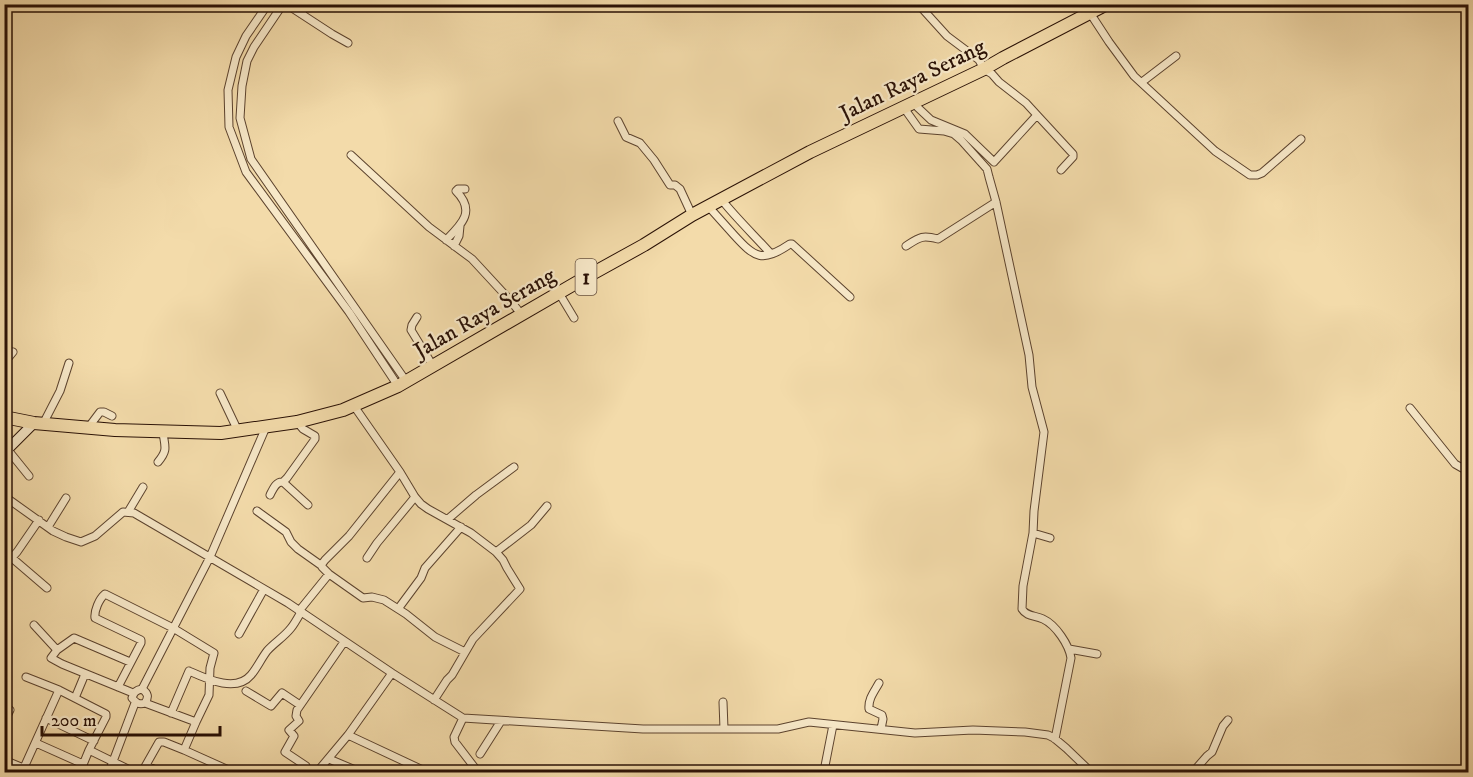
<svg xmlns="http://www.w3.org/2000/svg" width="1473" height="777" font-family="'IM FELL DW Pica',serif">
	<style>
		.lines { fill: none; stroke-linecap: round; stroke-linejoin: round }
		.street-casing { stroke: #5c432e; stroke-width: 9 }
		.secondary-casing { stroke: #291005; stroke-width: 11 }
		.highway-casing { stroke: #291005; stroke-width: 14 }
		.street { stroke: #f7e8c8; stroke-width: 7 }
		.secondary { stroke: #f7e8c8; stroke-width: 9 }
		.highway { stroke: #f3dbaa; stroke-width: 12 }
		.labels { text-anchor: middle; stroke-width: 4.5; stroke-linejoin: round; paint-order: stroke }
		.shield { fill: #f7e8c8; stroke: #675140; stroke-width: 1.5 }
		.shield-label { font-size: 21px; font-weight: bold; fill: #291005 }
		.street-label { font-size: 22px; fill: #291005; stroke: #f7e8c8 }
	</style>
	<rect width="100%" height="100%" fill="#f3dbaa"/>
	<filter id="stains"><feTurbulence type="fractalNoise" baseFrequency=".00333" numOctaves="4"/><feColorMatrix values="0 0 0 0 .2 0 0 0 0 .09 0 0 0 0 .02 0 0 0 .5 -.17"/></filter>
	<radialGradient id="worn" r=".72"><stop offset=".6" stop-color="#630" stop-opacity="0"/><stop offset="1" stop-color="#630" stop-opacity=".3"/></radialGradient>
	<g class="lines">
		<defs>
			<path id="street" d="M 268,4 L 246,36 L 236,57 L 228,90 L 229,127 L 246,172 L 349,312 L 398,386
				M 283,4 L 254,47 L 247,61 L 242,86 L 240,118 L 251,159 L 406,381
				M 286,4 L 332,34 L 348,43
				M 1090,13 L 1109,42 L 1134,76 L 1215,151 L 1250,175 L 1257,175 L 1262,173 L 1301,139
				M 301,14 L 307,4
				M 1142,82 L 1176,56
				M 913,103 L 931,120 L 965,134 L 994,162 L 1037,115 L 1026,103 L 999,82 L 992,74 L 984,69 L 979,60 L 947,36 L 918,4
				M 904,108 L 919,129 L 944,131 L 954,134 L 961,140 L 987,169 L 989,177 L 996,202 L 1029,355 L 1032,387 L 1044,432 L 1034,511 L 1033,533 L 1023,586 L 1022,609 C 1027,617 1035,615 1043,619 C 1056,625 1069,645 1071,658 L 1055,739
				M 1037,115 L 1073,154 L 1073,157 L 1061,170
				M 618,121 L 626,137 L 640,143 L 654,160 L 670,185 L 675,185 L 680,189 L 692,215
				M 351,155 L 429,227 L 472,259 L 509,299 L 522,315
				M 721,199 C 737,219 755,236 771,254
				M 708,206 C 717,216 725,225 734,235 C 755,258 762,263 790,244 L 792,244 L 850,297
				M 446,240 C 462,224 476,211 456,191 L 458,189 L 465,189
				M 454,246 L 459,236 L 460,226
				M 906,246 C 920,237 922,235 938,239 L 996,202
				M 559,293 L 574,318
				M 417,317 L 412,325 L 411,330 L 433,366
				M 4,363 L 13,352
				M 220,393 L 238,431
				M 354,406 L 400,472 L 349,536 L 325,560 L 322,564 L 322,567 L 329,574 L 363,598 L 372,597 L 384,600 L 406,614 L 435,637 L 465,652
				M 1410,408 L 1455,464 L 1462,468 L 1468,467
				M 43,424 L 60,391 L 69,363
				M 88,428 L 100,412 L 104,412 L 112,416
				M 8,450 L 29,476
				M 158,462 C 168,450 165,447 163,433
				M 400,472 L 415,497 L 421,504 L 428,509 L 471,533 L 496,552 L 503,560 L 507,568 L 520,589 L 473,639 L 452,675 L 447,680 L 434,700
				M 283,482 L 308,505
				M 270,495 C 273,489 276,481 283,482 L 287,478 L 315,439 L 315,436 L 303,429 L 297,422
				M 4,496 L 53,531 L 66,537 L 81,542 L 95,536 L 123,512 L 134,513 L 288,603 L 392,673 L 463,718 L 643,729 L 778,729 L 809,722 L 915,733 L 973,730 L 1025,732 L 1048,735 L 1054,738 L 1066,748 L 1091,772
				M 257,511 L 286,532 L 291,542 L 298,549 L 322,566
				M 128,512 L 143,487
				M 448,519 L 476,495 L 514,467
				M 48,527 L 66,498
				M 1033,533 L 1050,538
				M 496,552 L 531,525 L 547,506
				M 12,558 L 47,588
				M 367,558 L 377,543 L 415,497
				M 4,566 L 17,552 L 39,520
				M 398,609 L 421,578 L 425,568 L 461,527
				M 299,611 L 329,574
				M 34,625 L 57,650
				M 239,634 L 264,589
				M 1069,649 L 1097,654
				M 130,662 L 74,638 L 57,650 L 51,658 L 62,664 L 133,693
				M 26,677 L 59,690 L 106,714 L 106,717 L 89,750 L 80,772
				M 879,683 C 874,692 868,699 869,709 L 882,715 L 883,719 L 881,729
				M 118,687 L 141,643 L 141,640 L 95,618 C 94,611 99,599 105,594 L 173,628 L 214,653 L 210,668 L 209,695 L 196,722
				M 142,689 C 148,693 149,697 145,703 C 139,705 136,703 132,698 C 134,692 136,690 142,689 L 210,557 L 266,427
				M 246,691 L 271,706 L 282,693 L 300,705
				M 75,698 L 85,674
				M 723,702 L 724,729
				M 145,703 L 196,722 L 184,750 L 233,772
				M 171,713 L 189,671 C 207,679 236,693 251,675 C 257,668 261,659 267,651 C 274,643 284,637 291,628 C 295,623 298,617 301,612
				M 46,718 L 94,741
				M 463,718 L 454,737 L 455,742 L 478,772
				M 4,722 L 10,710
				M 348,735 L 427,772
				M 36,743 L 83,764
				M 89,750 L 134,772
				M 480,754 L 501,721
				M 329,759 L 360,772
				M 4,760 L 33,772
				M 146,766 L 161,772
				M 824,771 L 833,725
				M 22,772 L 59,690
				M 109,772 L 135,703
				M 142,772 L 159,742 L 164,742 L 184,750
				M 308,772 L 306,766 L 285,752 L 294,736 L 289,730 L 299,721 L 296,716 L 297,710 L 344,642
				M 317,772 L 348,735 L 392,673
				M 1193,772 L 1207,756 L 1212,752 L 1223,726 L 1228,720"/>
			<path id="secondary" d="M 4,453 L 34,423"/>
			<path id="highway" d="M 4,417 L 34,423 L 115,430 L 221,433 L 297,422 L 343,410 L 398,386 L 588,276 L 644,245 L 692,215 L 810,152 L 984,69 L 1003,58 L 1107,4"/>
		</defs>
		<use href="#street" class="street-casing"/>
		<use href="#secondary" class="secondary-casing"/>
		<use href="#highway" class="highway-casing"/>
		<use href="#street" class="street"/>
		<use href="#secondary" class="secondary"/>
		<use href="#highway" class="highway"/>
	</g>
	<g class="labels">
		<rect class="shield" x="575.5" y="259" width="21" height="36" rx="4.5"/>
		<g class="shield-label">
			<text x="586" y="284">1</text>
		</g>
		<g class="street-label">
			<text transform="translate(912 79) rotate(-26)" y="8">Jalan Raya Serang</text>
			<text transform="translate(484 312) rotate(-30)" y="8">Jalan Raya Serang</text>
		</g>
	</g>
	<rect width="1473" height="777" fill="none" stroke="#f3dbaa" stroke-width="24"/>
	<rect x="6" y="6" width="1461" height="765" fill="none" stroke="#291005" stroke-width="3"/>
	<rect x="12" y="12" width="1449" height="753" fill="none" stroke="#291005" stroke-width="1.5"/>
	<path d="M42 726v9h178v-9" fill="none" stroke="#291005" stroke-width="3"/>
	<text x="51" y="726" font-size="18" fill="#291005" stroke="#f7e8c8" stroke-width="4.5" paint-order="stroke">200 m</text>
	<rect width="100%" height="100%" filter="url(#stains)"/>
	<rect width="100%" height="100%" fill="url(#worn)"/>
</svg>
